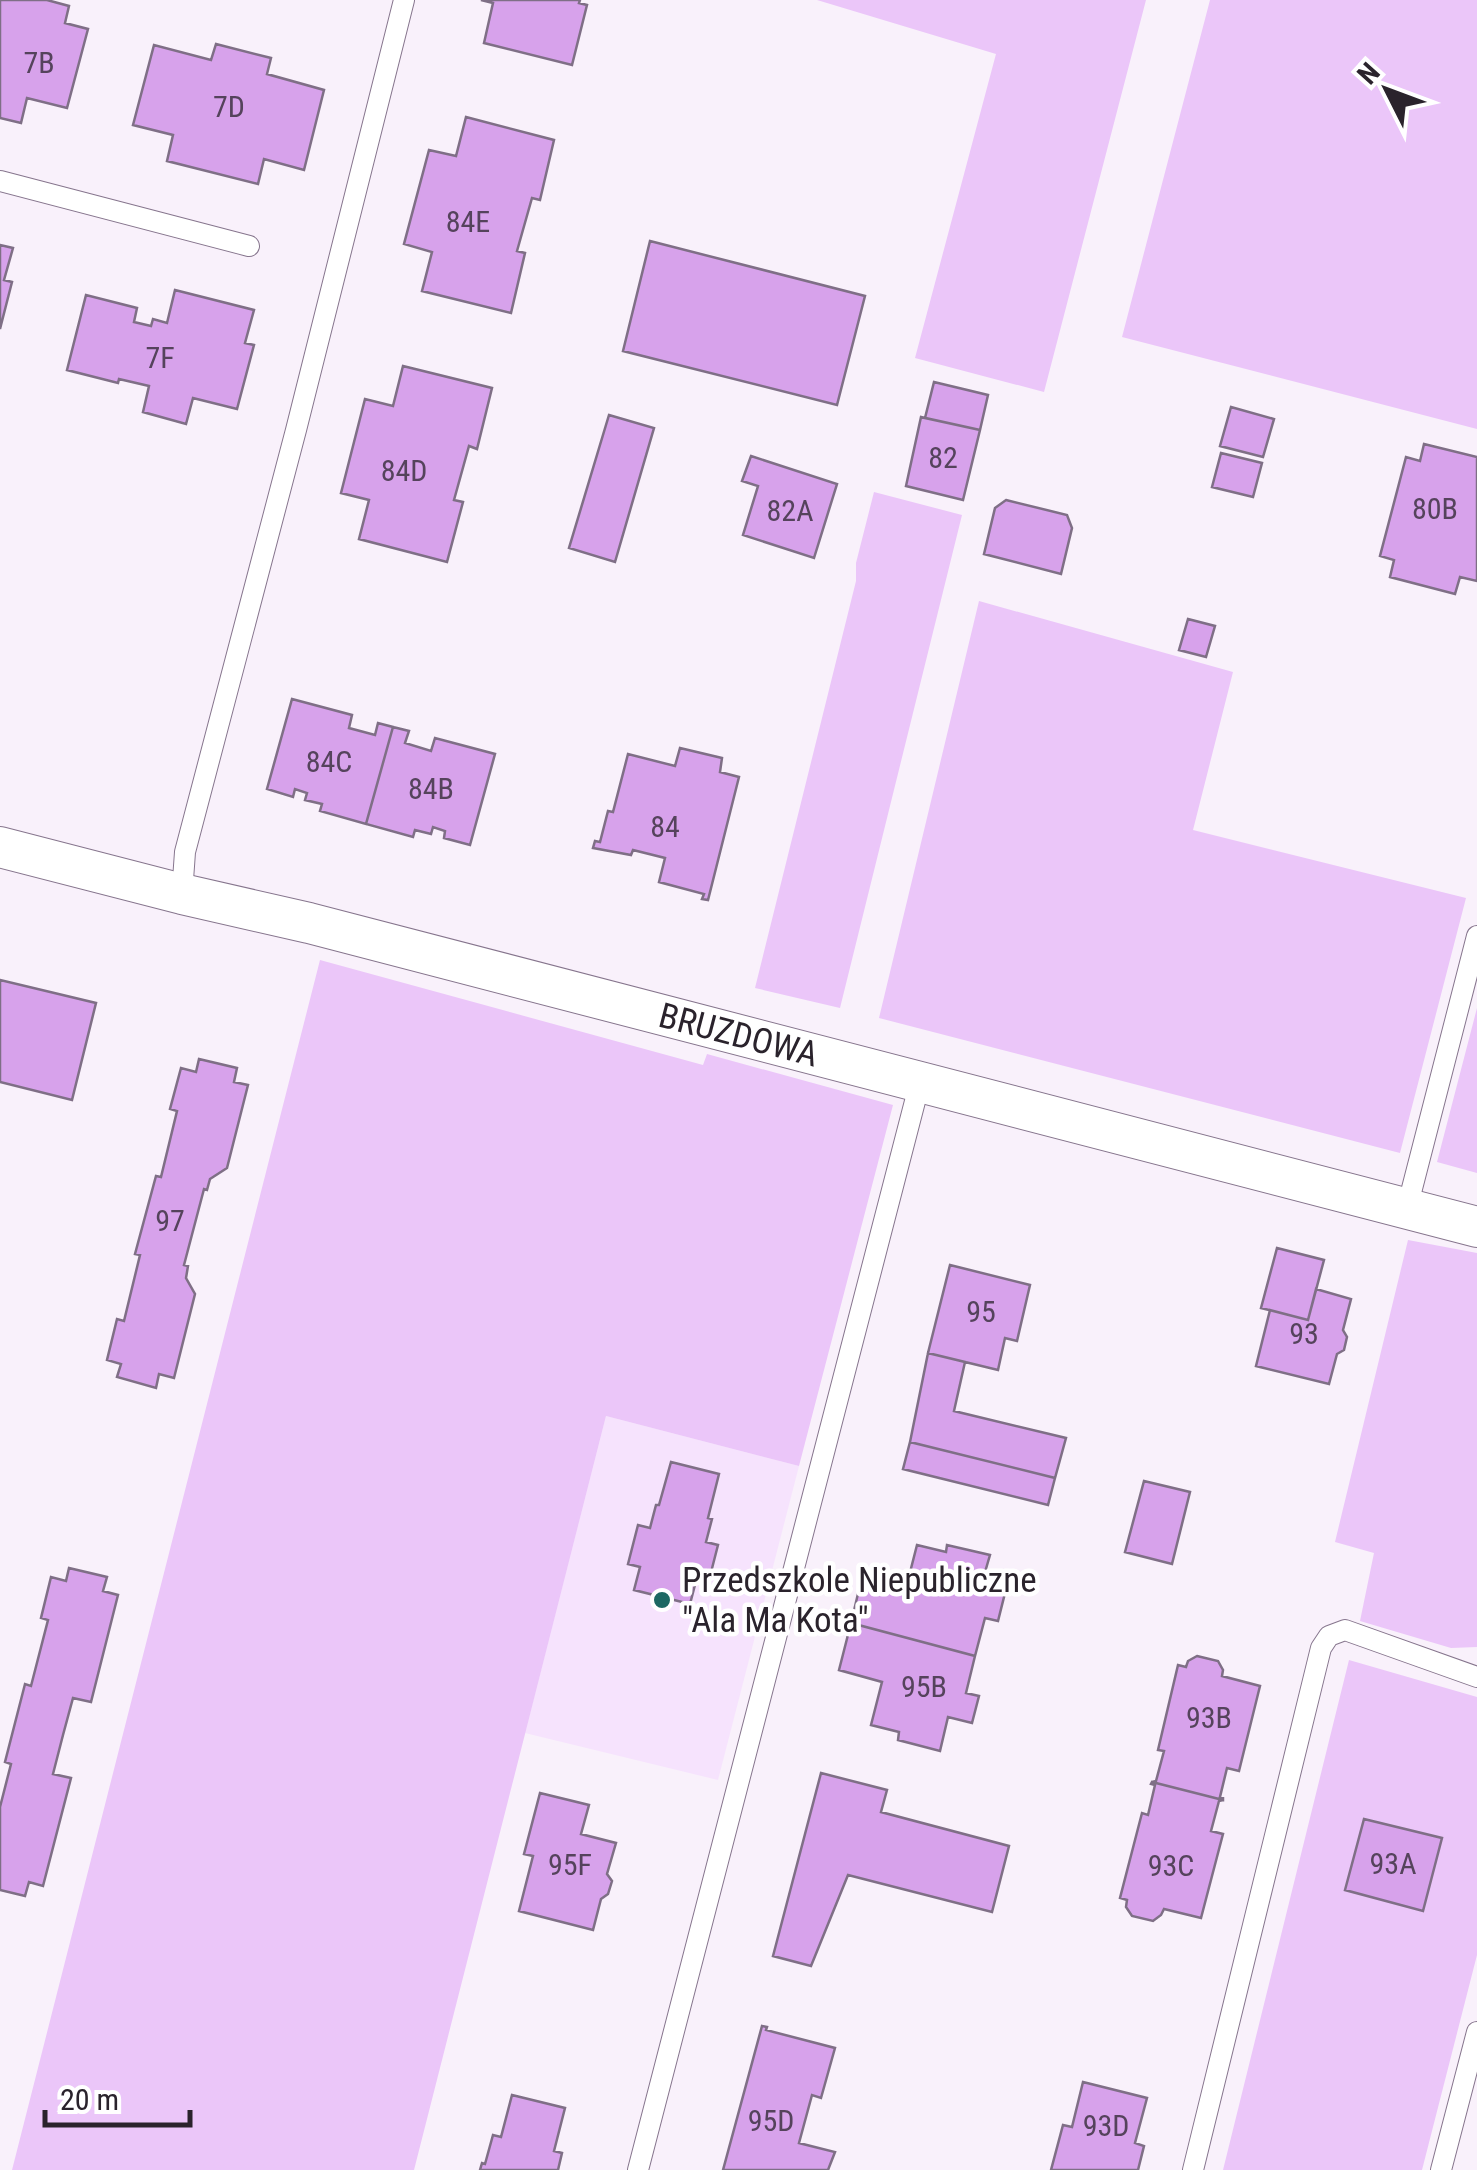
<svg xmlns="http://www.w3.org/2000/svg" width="1477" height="2170" font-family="'Roboto Condensed',sans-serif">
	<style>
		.built { fill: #f6e3fd }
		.green { fill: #ebc6f9 }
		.building { fill: #d7a2eb; stroke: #7f6f86; stroke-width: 2.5 }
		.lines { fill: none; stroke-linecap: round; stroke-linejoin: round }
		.lane-casing { stroke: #86758d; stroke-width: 22 }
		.street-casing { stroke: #86758d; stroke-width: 42 }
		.lane { stroke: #fff; stroke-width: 20 }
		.street { stroke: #fff; stroke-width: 40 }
		.poi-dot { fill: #1d6863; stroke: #fff; stroke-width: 4 }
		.labels { text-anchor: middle; stroke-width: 9; stroke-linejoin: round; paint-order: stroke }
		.number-label { font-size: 30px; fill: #55435c }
		.street-label { font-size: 35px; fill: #2a232c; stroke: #fff }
		.poi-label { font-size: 35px; fill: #2a232c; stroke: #fff; text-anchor: start }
	</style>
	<rect width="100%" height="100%" fill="#f9f1fb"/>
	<path class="built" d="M 606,1416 L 799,1466 L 718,1780 L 525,1733 Z"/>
	<path class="green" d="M 817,0 L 1146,0 L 1044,392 L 915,358 L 996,54 Z
		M 1210,0 L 1477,0 L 1477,429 L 1122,337 Z
		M 874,492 L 962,515 L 840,1008 L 755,988 L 856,581 L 856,563 Z
		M 979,601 L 1233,672 L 1193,830 L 1466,898 L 1400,1153 L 879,1018 Z
		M 320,960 L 703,1065 L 707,1054 L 893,1105 L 799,1466 L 606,1416 L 414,2170 L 12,2170 Z
		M 1477,1008 L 1477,1173 L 1437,1162 Z
		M 1408,1240 L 1477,1253 L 1477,1647 L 1451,1648 L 1360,1621 L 1374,1553 L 1335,1542 Z
		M 1349,1660 L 1477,1697 L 1477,1955 L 1422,2170 L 1223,2170 Z"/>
	<path class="building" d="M 0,0 L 47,0 L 69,6 L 65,23 L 88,29 L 67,108 L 27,98 L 21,123 L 0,118 Z
		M 481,0 L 580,0 L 579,3 L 587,5 L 572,65 L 484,43 L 493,3 Z
		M 216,44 L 271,58 L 267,74 L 324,90 L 304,170 L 264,159 L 258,184 L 167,161 L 173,135 L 133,125 L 154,45 L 211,60 Z
		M 466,117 L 554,140 L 540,200 L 532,198 L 517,251 L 525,253 L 511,313 L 422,291 L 432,252 L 404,244 L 429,150 L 456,156 Z
		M 650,241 L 865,296 L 837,405 L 623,351 Z
		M 0,245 L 13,248 L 4,280 L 12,282 L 0,329 Z
		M 175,290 L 254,310 L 245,343 L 254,345 L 237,409 L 193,398 L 186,424 L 143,412 L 149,386 L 119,379 L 118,383 L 67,370 L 86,295 L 137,308 L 134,322 L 151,326 L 153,319 L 167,323 Z
		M 403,366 L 492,388 L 477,449 L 469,446 L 454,500 L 463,502 L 447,562 L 359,539 L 369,500 L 341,493 L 365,399 L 393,406 Z
		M 934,382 L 988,395 L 980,430 L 925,418 Z
		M 1231,407 L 1274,419 L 1263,457 L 1220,446 Z
		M 609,415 L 654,428 L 615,562 L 569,548 Z
		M 921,417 L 980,430 L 963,500 L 906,486 Z
		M 1424,444 L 1477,457 L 1477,581 L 1460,577 L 1455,594 L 1390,577 L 1394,560 L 1380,556 L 1406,457 L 1420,461 Z
		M 1221,453 L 1262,463 L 1253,497 L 1212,487 Z
		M 751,456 L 837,484 L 814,558 L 743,535 L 758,486 L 742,481 Z
		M 1006,500 L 1067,515 L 1072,528 L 1061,574 L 984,554 L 995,508 Z
		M 1188,619 L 1215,626 L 1206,657 L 1179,650 Z
		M 292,699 L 352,715 L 349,728 L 375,735 L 378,723 L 393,727 L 366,824 L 320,811 L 322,804 L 305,800 L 307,793 L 295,789 L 293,797 L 267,789 Z
		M 393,727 L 409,731 L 405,743 L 431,751 L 435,738 L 495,754 L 470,845 L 444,838 L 445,831 L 433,827 L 431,834 L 415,830 L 413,837 L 366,824 Z
		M 680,748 L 722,758 L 720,772 L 739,777 L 708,900 L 702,899 L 704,894 L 659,882 L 665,858 L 633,850 L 631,855 L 593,848 L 595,841 L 600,842 L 608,811 L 613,812 L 628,754 L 675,766 Z
		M 0,980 L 96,1003 L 72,1100 L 0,1082 Z
		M 199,1059 L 237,1068 L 234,1082 L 248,1085 L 227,1168 L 210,1179 L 207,1190 L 204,1189 L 184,1265 L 188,1266 L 186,1278 L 195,1294 L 174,1378 L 159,1374 L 156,1388 L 117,1377 L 121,1364 L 107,1360 L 117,1319 L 124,1321 L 140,1255 L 135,1254 L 156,1176 L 161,1177 L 177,1111 L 170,1109 L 181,1068 L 196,1072 Z
		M 1277,1248 L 1324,1260 L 1308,1320 L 1261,1308 Z
		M 950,1265 L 1030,1285 L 1017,1341 L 1005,1338 L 998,1370 L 928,1353 Z
		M 1316,1289 L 1351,1299 L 1343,1330 L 1347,1337 L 1344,1350 L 1337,1354 L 1329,1384 L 1256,1366 L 1270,1310 L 1308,1320 Z
		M 928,1353 L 965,1362 L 954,1411 L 1066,1438 L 1055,1478 L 910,1442 Z
		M 910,1442 L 1055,1478 L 1048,1505 L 903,1469 Z
		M 671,1462 L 719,1474 L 708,1518 L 712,1519 L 706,1542 L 718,1545 L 708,1584 L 696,1581 L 690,1604 L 634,1590 L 640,1567 L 628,1564 L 638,1525 L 650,1528 L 656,1505 L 659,1505 Z
		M 1144,1481 L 1190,1492 L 1172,1564 L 1125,1552 Z
		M 917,1545 L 946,1552 L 947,1545 L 990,1555 L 981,1586 L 1005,1593 L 998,1621 L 985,1618 L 975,1656 L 851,1623 L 862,1577 L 906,1588 Z
		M 69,1568 L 107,1577 L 103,1591 L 118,1595 L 91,1702 L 73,1698 L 63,1735 L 53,1774 L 71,1778 L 43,1886 L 29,1882 L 25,1896 L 0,1890 L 0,1807 L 11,1764 L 5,1762 L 25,1684 L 31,1686 L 48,1620 L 41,1618 L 51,1577 L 66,1581 Z
		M 851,1623 L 975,1656 L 966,1693 L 979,1696 L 972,1723 L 948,1717 L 940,1751 L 898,1740 L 899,1732 L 871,1725 L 882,1682 L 839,1670 Z
		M 1197,1656 L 1218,1661 L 1223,1670 L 1222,1676 L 1260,1686 L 1239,1771 L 1227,1768 L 1220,1797 L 1223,1798 L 1223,1800 L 1152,1782 L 1156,1781 L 1164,1751 L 1158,1750 L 1178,1665 L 1186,1667 L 1188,1661 Z
		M 821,1773 L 887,1790 L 881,1812 L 1009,1846 L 992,1912 L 848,1875 L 811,1966 L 773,1956 Z
		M 1152,1782 L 1223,1800 L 1219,1801 L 1211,1831 L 1223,1834 L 1201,1918 L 1164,1909 L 1161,1915 L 1153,1921 L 1132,1916 L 1126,1907 L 1127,1900 L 1120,1898 L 1142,1813 L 1148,1815 L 1155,1785 L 1151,1784 Z
		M 540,1793 L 589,1805 L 581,1834 L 616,1843 L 607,1874 L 612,1881 L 608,1894 L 601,1899 L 593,1930 L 519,1911 L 533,1856 L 524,1854 Z
		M 1364,1819 L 1442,1838 L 1423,1911 L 1345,1890 Z
		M 762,2026 L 767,2027 L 766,2030 L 835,2048 L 821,2098 L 812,2095 L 799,2143 L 835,2152 L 828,2170 L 723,2170 Z
		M 1083,2082 L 1147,2098 L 1135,2143 L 1144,2146 L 1138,2170 L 1051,2170 L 1063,2125 L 1072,2127 Z
		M 512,2095 L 565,2108 L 554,2151 L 562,2153 L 558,2170 L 480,2170 L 482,2163 L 485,2164 L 493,2135 L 501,2137 Z"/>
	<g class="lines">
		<defs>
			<path id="lane" d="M 0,181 L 249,246
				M 182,894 L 185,852 L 296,430 L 404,0
				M 1407,1208 L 1477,936
				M 638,2170 L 920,1082
				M 1193,2170 L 1321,1648 L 1329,1636 L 1345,1630 L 1477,1677
				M 1441,2170 L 1477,2032"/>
			<g id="street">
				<path id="s1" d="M 0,847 L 182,894 L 309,923 L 1477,1227"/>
			</g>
		</defs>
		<use href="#lane" class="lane-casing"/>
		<use href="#street" class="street-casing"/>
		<use href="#lane" class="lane"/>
		<use href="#street" class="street"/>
	</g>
	<circle class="poi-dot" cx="662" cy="1600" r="10"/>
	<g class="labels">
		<g class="number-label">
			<text x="39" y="73">7B</text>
			<text x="229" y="117">7D</text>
			<text x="468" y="232">84E</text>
			<text x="160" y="368">7F</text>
			<text x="943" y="468">82</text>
			<text x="404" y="481">84D</text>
			<text x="1435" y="519">80B</text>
			<text x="790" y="521">82A</text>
			<text x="329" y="772">84C</text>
			<text x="431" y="799">84B</text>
			<text x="665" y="837">84</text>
			<text x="170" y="1231">97</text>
			<text x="981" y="1322">95</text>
			<text x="1304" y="1344">93</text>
			<text x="924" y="1697">95B</text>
			<text x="1209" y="1728">93B</text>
			<text x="1393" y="1874">93A</text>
			<text x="570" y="1875">95F</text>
			<text x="1171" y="1876">93C</text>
			<text x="771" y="2131">95D</text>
			<text x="1106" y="2136">93D</text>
		</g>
		<g class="street-label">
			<text dy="12" stroke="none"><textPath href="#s1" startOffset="762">BRUZDOWA</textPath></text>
		</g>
		<g class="poi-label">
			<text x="682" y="1592">Przedszkole Niepubliczne<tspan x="682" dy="40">"Ala Ma Kota"</tspan></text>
		</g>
	</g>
	<g transform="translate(1387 90) rotate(312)" stroke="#ffffff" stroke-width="8" paint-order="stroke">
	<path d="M0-8L18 38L0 25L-18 38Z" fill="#2a232c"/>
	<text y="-15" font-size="28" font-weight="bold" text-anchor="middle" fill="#2a232c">N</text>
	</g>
	<path d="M45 2110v15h145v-15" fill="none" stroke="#2a232c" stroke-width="5"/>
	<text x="60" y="2110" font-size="30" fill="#2a232c" stroke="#ffffff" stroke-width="8" paint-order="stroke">20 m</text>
</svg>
